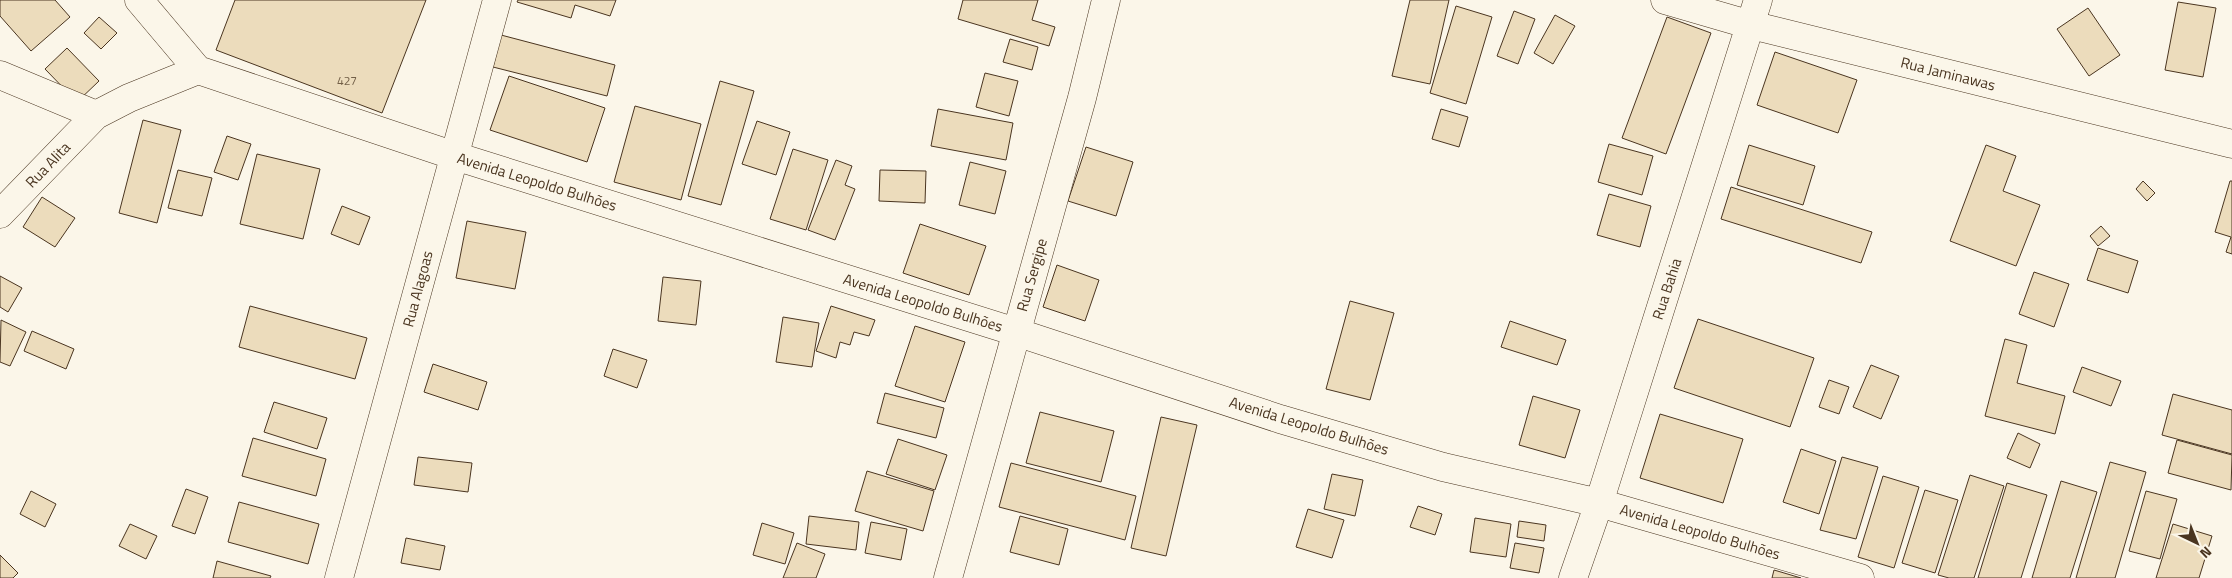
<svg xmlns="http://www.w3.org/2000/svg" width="2232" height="578" font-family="'Titillium Web',sans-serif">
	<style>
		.building { fill: #ecdcbc; stroke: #4a3520 }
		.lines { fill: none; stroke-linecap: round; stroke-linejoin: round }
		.minor-casing { stroke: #4a3520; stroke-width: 29 }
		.minor { stroke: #fbf6e9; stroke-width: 28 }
		.labels { text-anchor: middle; stroke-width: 4; stroke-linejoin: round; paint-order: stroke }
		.number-label { font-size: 12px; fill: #725f47 }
		.street-label { font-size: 15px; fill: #4a3520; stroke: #fbf6e9 }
	</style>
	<rect width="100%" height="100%" fill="#fbf6e9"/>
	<path class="building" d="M 0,0 L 55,0 L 70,17 L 31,51 L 0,16 Z
		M 235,0 L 426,0 L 382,113 L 216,50 Z
		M 518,0 L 616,0 L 610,16 L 575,5 L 571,18 L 517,2 Z
		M 963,0 L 1038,0 L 1032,20 L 1055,27 L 1049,46 L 958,19 Z
		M 1410,0 L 1449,0 L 1430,84 L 1392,76 Z
		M 2178,2 L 2216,8 L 2203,77 L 2165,70 Z
		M 1456,6 L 1492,17 L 1466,104 L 1430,93 Z
		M 2088,8 L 2120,55 L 2089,76 L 2057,29 Z
		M 1514,11 L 1535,19 L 1518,64 L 1497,56 Z
		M 1555,15 L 1575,26 L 1553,64 L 1534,53 Z
		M 99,17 L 117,33 L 101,49 L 84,33 Z
		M 1667,17 L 1711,33 L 1666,154 L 1622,138 Z
		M 501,35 L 615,65 L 607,96 L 493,67 Z
		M 1010,39 L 1038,47 L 1032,70 L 1003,62 Z
		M 67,48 L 99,81 L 77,102 L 45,69 Z
		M 1775,52 L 1857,80 L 1838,133 L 1757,105 Z
		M 985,73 L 1018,81 L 1009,116 L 976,107 Z
		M 509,76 L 605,108 L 587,162 L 490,130 Z
		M 720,81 L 754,91 L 721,205 L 688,196 Z
		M 635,106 L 701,124 L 681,200 L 614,182 Z
		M 938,109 L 1013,123 L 1006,160 L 931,146 Z
		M 1441,109 L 1468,117 L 1459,147 L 1432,139 Z
		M 143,120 L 181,130 L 157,223 L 119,213 Z
		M 757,121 L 790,132 L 776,175 L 742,164 Z
		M 227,136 L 251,144 L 238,180 L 214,172 Z
		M 1609,144 L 1653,156 L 1642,195 L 1598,182 Z
		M 1749,145 L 1815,166 L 1803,205 L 1737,185 Z
		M 1986,145 L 2016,156 L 2003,191 L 2040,205 L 2016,266 L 1950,241 Z
		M 1086,147 L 1133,162 L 1116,216 L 1068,201 Z
		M 793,149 L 828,160 L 806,230 L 770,219 Z
		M 257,154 L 320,169 L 303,239 L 240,224 Z
		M 836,160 L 852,166 L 845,185 L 855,189 L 835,240 L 808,230 Z
		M 970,162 L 1006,171 L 995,214 L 959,205 Z
		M 178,170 L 212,178 L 202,216 L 168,208 Z
		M 880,170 L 926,171 L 925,203 L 879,201 Z
		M 2143,181 L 2155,193 L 2147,201 L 2136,189 Z
		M 2230,181 L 2232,181 L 2232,254 L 2226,252 L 2231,237 L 2215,232 Z
		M 1731,187 L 1872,232 L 1861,263 L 1721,219 Z
		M 1609,194 L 1651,206 L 1640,247 L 1597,235 Z
		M 42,197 L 75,218 L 55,247 L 23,227 Z
		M 342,206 L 370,217 L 359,245 L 331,234 Z
		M 467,221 L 526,232 L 515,289 L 456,278 Z
		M 920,224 L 986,246 L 969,295 L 903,273 Z
		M 2101,226 L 2110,236 L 2098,246 L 2090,236 Z
		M 2098,248 L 2138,261 L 2128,293 L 2087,280 Z
		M 1057,265 L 1099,280 L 1085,321 L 1043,307 Z
		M 2034,272 L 2069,284 L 2054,327 L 2019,314 Z
		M 0,276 L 22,288 L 8,312 L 0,307 Z
		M 663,277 L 701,281 L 696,325 L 658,321 Z
		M 1350,301 L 1394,313 L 1370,400 L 1326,389 Z
		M 250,306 L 367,338 L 355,379 L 239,347 Z
		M 831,306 L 875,320 L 869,336 L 854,332 L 850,345 L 840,342 L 836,358 L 816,351 Z
		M 783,317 L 819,323 L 812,367 L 776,362 Z
		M 1698,319 L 1814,358 L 1790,427 L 1674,388 Z
		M 1,320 L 26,332 L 10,366 L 0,362 Z
		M 1510,321 L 1566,340 L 1557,365 L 1501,347 Z
		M 915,326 L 965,342 L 945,402 L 895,386 Z
		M 32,331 L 74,349 L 66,369 L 24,351 Z
		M 2005,339 L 2027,345 L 2017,383 L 2065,396 L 2055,434 L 1985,416 Z
		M 613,349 L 647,360 L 637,388 L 604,376 Z
		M 433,364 L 487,382 L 478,410 L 424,392 Z
		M 1871,365 L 1899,376 L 1881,419 L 1853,407 Z
		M 2082,367 L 2121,381 L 2111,406 L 2073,392 Z
		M 1829,380 L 1849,387 L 1839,414 L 1819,407 Z
		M 885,393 L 944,408 L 936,438 L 877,423 Z
		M 2173,394 L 2232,410 L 2232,454 L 2162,435 Z
		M 1533,396 L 1580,410 L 1565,458 L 1519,445 Z
		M 274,402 L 327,418 L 317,449 L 264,432 Z
		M 1040,412 L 1114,431 L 1101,482 L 1026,463 Z
		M 1660,414 L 1743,439 L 1723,503 L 1640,478 Z
		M 1161,417 L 1197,425 L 1166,556 L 1131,548 Z
		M 2018,433 L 2040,444 L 2030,468 L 2007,458 Z
		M 253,438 L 326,459 L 316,496 L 242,476 Z
		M 898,439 L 947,455 L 935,490 L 886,474 Z
		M 2177,440 L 2232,455 L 2231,490 L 2168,473 Z
		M 1801,449 L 1836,461 L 1819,514 L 1783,502 Z
		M 418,457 L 472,463 L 468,492 L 414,485 Z
		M 1842,457 L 1878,467 L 1856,539 L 1820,530 Z
		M 2110,462 L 2146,472 L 2115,578 L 2076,578 Z
		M 1011,463 L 1136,496 L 1125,540 L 999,507 Z
		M 867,471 L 934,491 L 923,531 L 855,511 Z
		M 1332,474 L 1363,480 L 1355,516 L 1324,509 Z
		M 1970,475 L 2004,486 L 1974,578 L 1949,578 L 1938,575 Z
		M 1883,476 L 1919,487 L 1894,568 L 1858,557 Z
		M 2061,481 L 2097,492 L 2070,578 L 2032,578 Z
		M 2007,483 L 2047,495 L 2021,578 L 1978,578 Z
		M 186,489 L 208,497 L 195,534 L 172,526 Z
		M 1925,490 L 1958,500 L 1935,573 L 1902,563 Z
		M 31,491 L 56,504 L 45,527 L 20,514 Z
		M 2146,491 L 2177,499 L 2160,559 L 2129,551 Z
		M 239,502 L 319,524 L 308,564 L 228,542 Z
		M 1418,506 L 1442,514 L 1435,535 L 1410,527 Z
		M 1308,509 L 1344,520 L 1332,558 L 1296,547 Z
		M 809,516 L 859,522 L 856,550 L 806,544 Z
		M 1020,516 L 1068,529 L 1059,565 L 1010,552 Z
		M 1475,518 L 1511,524 L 1506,557 L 1470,552 Z
		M 1519,521 L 1546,525 L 1544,541 L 1517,537 Z
		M 871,522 L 907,529 L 901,560 L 865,553 Z
		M 762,523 L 794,533 L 785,564 L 753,555 Z
		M 130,524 L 157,536 L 146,559 L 119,546 Z
		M 2173,524 L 2212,536 L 2199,578 L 2156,578 Z
		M 406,538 L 445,546 L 440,570 L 401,563 Z
		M 797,543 L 825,554 L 816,578 L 783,578 Z
		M 1515,543 L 1544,548 L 1539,573 L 1510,568 Z
		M 0,555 L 18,573 L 13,578 L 0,578 Z
		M 217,561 L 271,576 L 270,578 L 213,578 Z
		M 1774,570 L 1801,578 L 1772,578 Z"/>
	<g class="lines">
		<defs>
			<path id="minor" d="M 139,0 L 198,70
				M 1665,0 L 1751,25 L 2232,144
				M 0,75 L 96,115
				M 0,214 L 96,115 L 129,98 L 198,70 L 455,156 L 1016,332 L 1280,419 L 1443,467 L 1599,503 L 1860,578
				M 339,578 L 497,0
				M 948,578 L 1082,98 L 1106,0
				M 1573,578 L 1599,503 L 1758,0"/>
		</defs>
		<use href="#minor" class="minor-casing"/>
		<use href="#minor" class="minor"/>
	</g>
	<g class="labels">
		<g class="number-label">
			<text x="347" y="85">427</text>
		</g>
		<g class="street-label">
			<text transform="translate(1948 74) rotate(14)" y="5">Rua Jaminawas</text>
			<text transform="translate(48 165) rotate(-46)" y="5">Rua Alita</text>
			<text transform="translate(537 182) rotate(17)" y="5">Avenida Leopoldo Bulhões</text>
			<text transform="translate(1032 275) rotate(-74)" y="5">Rua Sergipe</text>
			<text transform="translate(418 289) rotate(-75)" y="5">Rua Alagoas</text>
			<text transform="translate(1667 289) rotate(-72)" y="5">Rua Bahia</text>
			<text transform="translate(923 303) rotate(17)" y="5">Avenida Leopoldo Bulhões</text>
			<text transform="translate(1309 426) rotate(17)" y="5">Avenida Leopoldo Bulhões</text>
			<text transform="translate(1700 532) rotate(16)" y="5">Avenida Leopoldo Bulhões</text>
		</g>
	</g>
	<g transform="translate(2197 543) rotate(137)" stroke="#fbf6e9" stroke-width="4" paint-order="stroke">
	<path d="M0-4L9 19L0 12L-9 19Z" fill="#4a3520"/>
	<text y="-8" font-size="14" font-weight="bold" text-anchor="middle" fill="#4a3520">N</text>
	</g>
</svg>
